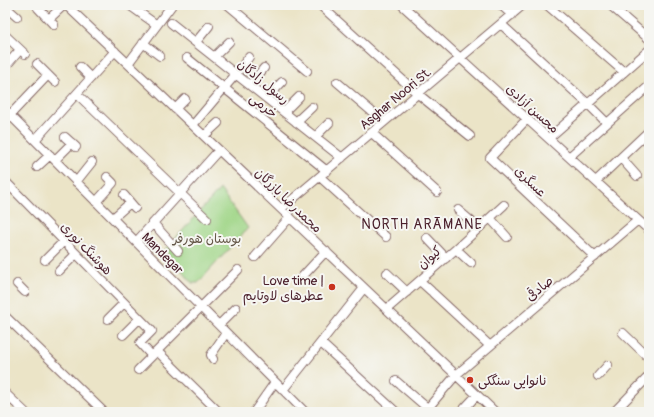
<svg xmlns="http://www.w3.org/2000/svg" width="654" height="417" font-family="Pangolin,'Playpen Sans Arabic',sans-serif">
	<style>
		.green { fill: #a0d688; stroke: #757a5a }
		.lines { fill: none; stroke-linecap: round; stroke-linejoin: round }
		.minor-casing { stroke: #826462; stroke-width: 10 }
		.minor { stroke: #fff; stroke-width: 8 }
		.poi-dot { fill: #c8321e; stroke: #f6f6f2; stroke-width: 1.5 }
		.labels { text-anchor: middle; stroke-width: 4; stroke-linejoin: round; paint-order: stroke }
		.street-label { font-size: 13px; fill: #4a1f2b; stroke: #f6f6f2 }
		.park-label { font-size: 13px; fill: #645647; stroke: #f6f6f2 }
		.poi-label { font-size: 13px; fill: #4a1f2b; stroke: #f6f6f2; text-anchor: end }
		.neighbourhood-label { font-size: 14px; letter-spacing: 1px; fill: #4a1f2b; stroke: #f6f6f2 }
	</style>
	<rect width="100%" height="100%" fill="#f6f6f2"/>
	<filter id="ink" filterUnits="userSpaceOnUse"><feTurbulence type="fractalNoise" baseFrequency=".025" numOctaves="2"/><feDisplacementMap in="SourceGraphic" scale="8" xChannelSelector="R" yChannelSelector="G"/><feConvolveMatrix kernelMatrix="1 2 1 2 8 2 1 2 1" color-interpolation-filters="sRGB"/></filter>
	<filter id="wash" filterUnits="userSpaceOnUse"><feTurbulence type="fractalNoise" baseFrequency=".012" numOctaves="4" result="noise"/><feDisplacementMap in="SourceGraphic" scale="16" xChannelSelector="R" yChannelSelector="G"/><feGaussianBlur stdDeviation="0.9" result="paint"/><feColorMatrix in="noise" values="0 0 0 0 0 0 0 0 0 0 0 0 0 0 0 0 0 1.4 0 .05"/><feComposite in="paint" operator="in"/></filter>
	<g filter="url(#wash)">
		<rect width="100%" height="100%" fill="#ebe4c7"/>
		<path class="green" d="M 220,189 L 248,228 L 198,283 L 192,283 L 165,250 Z"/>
	</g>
	<g filter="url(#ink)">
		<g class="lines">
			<defs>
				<path id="minor" d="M 66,5 L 495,412
					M 129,5 L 157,25
					M 228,5 L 307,71
					M 320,5 L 418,94 L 470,136
					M 402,5 L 649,230
					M 501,5 L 512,15
					M 547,5 L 624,72
					M 610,5 L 649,39
					M 38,8 L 54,25
					M 5,12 L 8,9 L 17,17
					M 49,19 L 64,5
					M 171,23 L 342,158
					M 501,24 L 588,104 L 607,123
					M 5,35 L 25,54
					M 196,42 L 209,26
					M 143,43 L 160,56
					M 214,57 L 229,42
					M 187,58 L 327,171
					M 130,61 L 172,5
					M 37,64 L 55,82
					M 5,67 L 20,50
					M 80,67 L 91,78
					M 337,82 L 384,122
					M 250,85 L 264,68
					M 77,94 L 207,219
					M 267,98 L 282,82
					M 175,109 L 185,99
					M 5,110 L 305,412
					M 284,112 L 299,97
					M 10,115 L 48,75
					M 527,119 L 490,158 L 595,257
					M 296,122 L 312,107
					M 193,125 L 236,74 L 249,57
					M 372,133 L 437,192
					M 204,136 L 218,123
					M 65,137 L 76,147
					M 315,137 L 329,123
					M 549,138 L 649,50
					M 35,140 L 115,51
					M 569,157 L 649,86
					M 621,158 L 637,176
					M 55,160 L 72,143
					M 37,167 L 50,155
					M 320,177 L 386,237
					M 5,181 L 152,331 L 140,343 L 152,356 L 238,270
					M 596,181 L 649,131
					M 76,182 L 92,162
					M 124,195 L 135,208
					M 96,202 L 113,183 L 107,177
					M 281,209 L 523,5
					M 458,210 L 479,228
					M 113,218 L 130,203
					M 490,218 L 507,237
					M 153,223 L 178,251
					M 427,238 L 446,258
					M 136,242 L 219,150
					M 456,249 L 471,263
					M 255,257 L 290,217
					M 45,260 L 64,241
					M 59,271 L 76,254
					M 387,273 L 407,292
					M 302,277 L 326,251
					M 420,281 L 431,291
					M 17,284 L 25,292
					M 433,293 L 490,346
					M 387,309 L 456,249 L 504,205
					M 5,316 L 104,412
					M 108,319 L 124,303
					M 219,325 L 236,308
					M 623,333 L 649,358
					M 123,335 L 139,319
					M 321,343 L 396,412
					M 157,351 L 219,412
					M 213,359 L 211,355 L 226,333
					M 138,370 L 152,356
					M 598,376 L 608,365
					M 396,381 L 432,412
					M 283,390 L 364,288
					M 5,393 L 25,412
					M 428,408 L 456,375 L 638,220
					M 254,412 L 275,382
					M 461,412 L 477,395
					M 614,412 L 649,376"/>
			</defs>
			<use href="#minor" class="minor-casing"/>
			<use href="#minor" class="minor"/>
		</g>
	</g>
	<g class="poi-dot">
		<circle cx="332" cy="287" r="4"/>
		<circle cx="470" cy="380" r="4"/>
	</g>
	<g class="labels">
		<g class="street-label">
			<text transform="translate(264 81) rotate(39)" y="5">رسول زادگان</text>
			<text transform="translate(395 98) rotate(-40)" y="5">Asghar Noori St.</text>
			<text transform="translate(264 105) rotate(39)" y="5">خرمی</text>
			<text transform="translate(533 108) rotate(42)" y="5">محسن آزادی</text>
			<text transform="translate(531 181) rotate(44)" y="5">عسگری</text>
			<text transform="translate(289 200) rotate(44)" y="5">محمدرضا بازرگان</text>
			<text transform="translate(87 248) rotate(46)" y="5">هوشنگ نوری</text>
			<text transform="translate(163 253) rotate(45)" y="5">Mandegar</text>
			<text transform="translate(429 257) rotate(-41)" y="5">کیوان</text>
			<text transform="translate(539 288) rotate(-40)" y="5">صادقی</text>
		</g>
		<g class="park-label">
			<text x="207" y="243">بوستان هورفر</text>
		</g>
		<g class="poi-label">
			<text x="324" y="285">Love time |<tspan x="324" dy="15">عطرهای لاوتایم</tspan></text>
			<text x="478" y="385" text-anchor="start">نانوایی سنگکی</text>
		</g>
		<g class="neighbourhood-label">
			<text x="422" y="229">NORTH ARĀMANE</text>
		</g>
	</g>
	<rect width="654" height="417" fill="none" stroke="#f6f6f2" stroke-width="20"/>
</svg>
